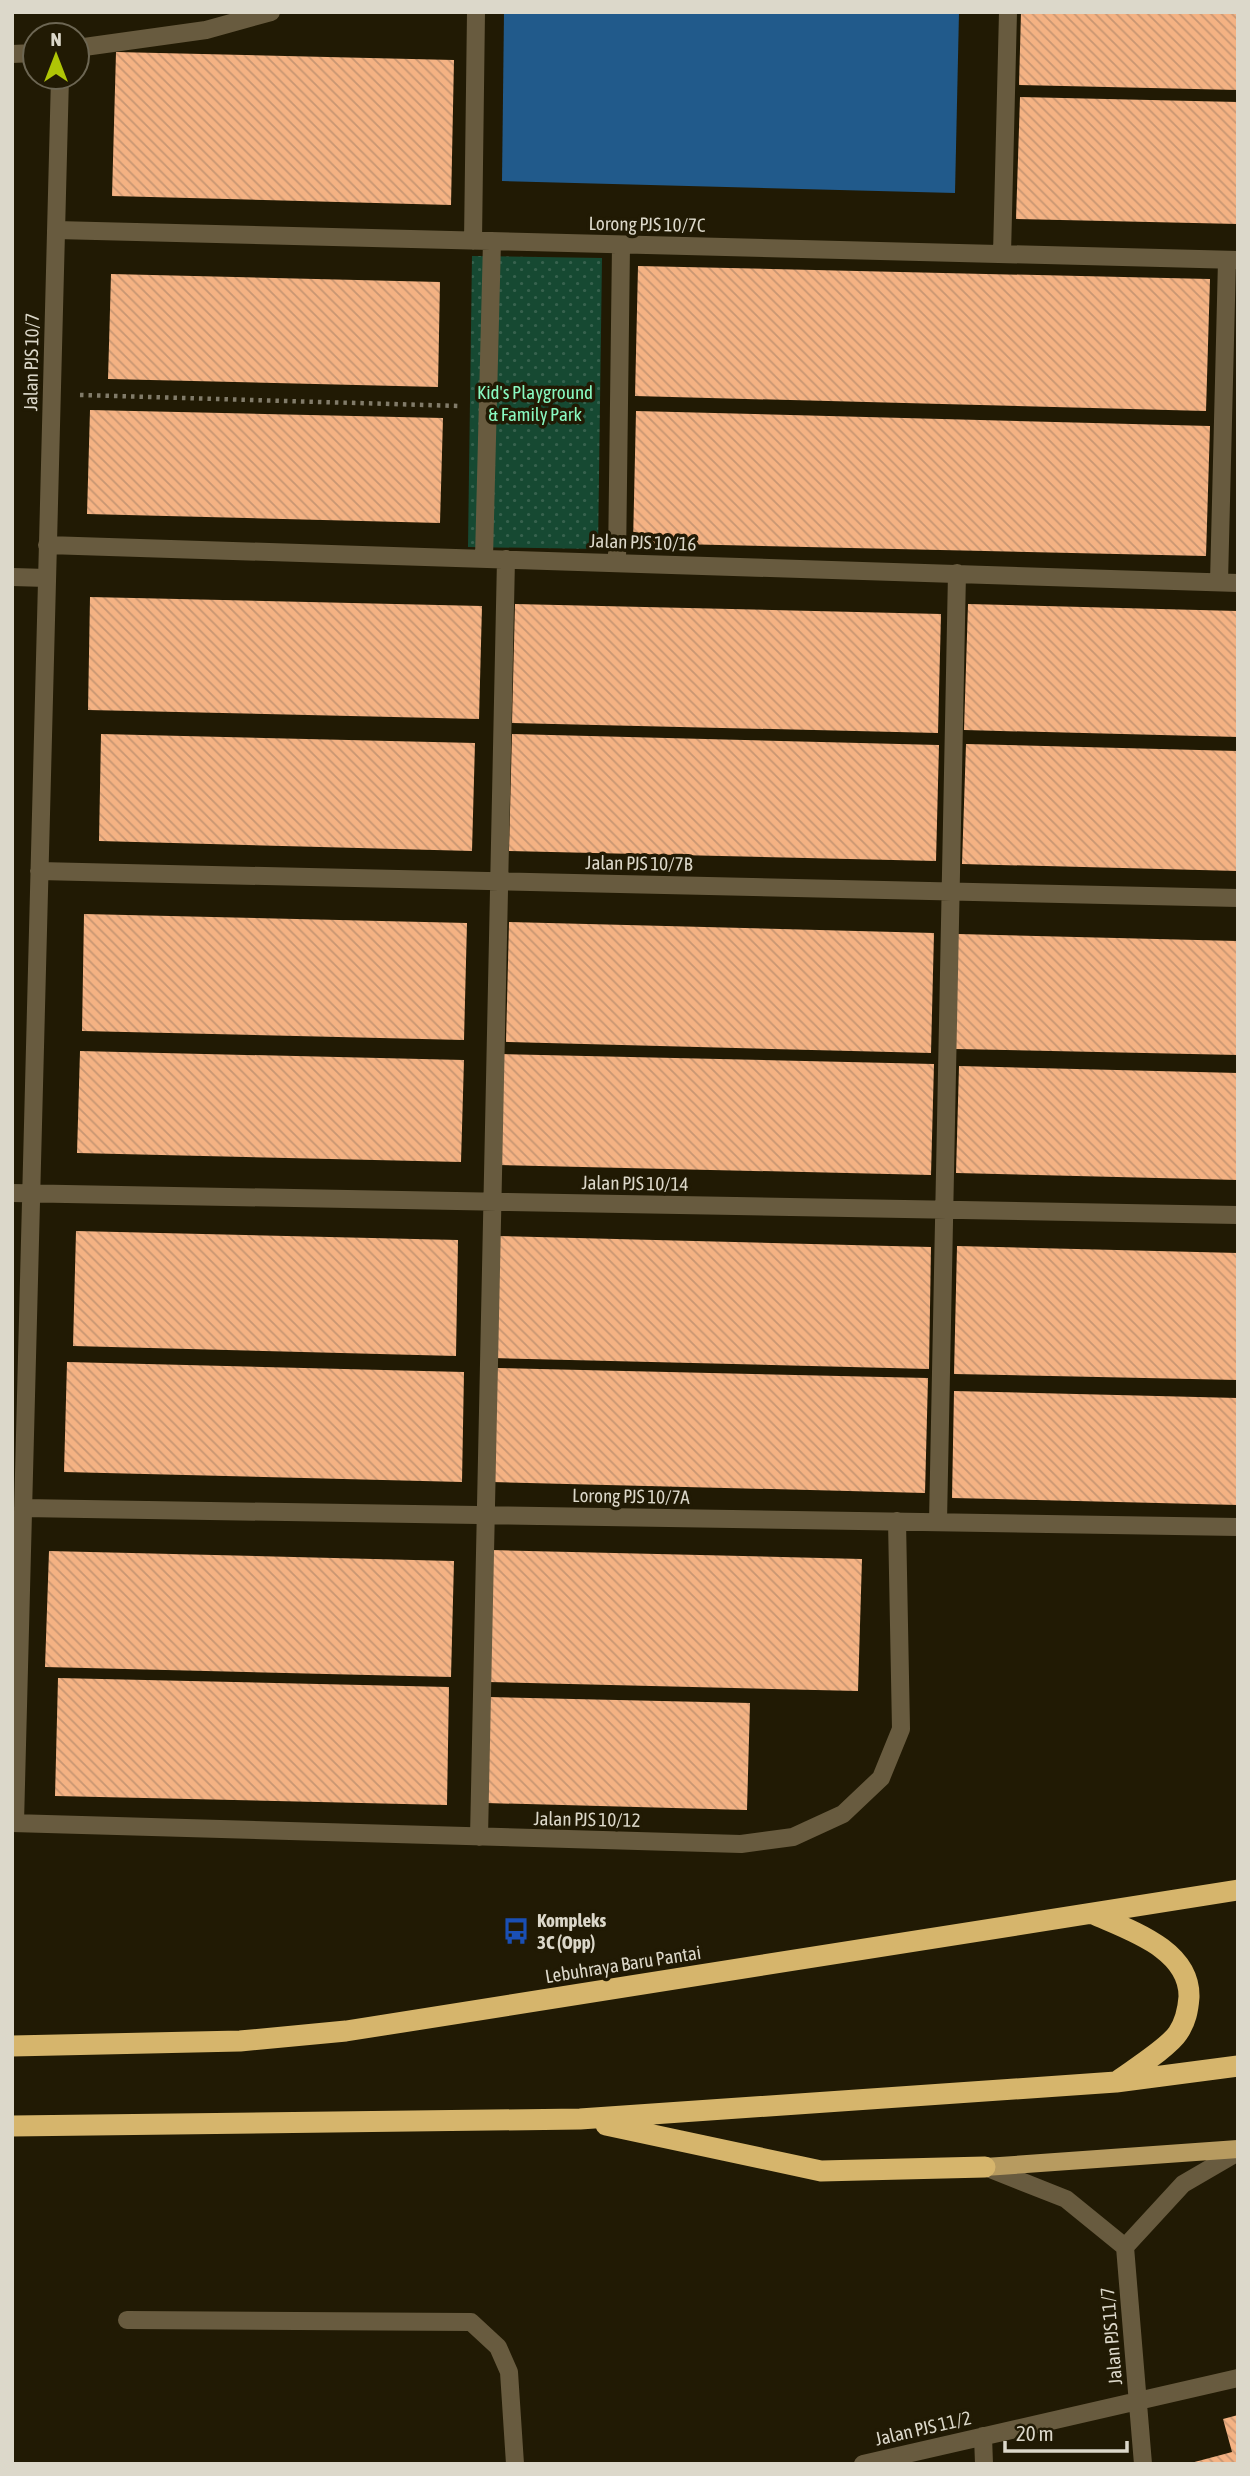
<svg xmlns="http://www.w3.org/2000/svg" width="1250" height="2476" font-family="'Asap Condensed',sans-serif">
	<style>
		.park { fill: url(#park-dots) }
		.water { fill: #215a8b }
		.building { fill: url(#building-back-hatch) }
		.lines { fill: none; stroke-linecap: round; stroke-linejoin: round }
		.path { stroke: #817b69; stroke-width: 4.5; stroke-dasharray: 3.5 5; stroke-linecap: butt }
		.minor { stroke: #685b3f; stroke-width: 18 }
		.major { stroke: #b79b60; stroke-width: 18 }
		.highway { stroke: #d6b56c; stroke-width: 21 }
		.labels { text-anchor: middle; stroke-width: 7; stroke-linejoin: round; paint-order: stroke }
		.street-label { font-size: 19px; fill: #dcd8ca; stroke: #211a04 }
		.park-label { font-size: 19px; fill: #89f9c1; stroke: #211a04 }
		.poi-label { font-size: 19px; font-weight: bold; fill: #dcd8ca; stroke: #211a04; text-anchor: start }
	</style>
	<defs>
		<pattern id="park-dots" width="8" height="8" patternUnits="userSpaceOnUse" patternTransform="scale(1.75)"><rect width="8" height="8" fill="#164932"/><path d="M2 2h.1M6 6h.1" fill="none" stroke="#37624e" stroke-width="1.8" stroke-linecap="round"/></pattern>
		<pattern id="building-back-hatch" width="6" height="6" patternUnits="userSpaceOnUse" patternTransform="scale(1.75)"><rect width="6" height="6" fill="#f4b283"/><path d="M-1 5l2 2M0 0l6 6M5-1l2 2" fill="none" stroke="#c89672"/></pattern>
	</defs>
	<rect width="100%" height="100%" fill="#211a04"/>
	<path class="park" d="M 472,256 L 602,258 L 598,549 L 468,547 Z"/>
	<path class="water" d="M 504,12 L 959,12 L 955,193 L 502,181 Z"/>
	<path class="building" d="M 1021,12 L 1238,12 L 1238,90 L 1019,85 Z
		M 116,52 L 454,60 L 451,205 L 112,196 Z
		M 1020,97 L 1238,102 L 1238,224 L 1016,219 Z
		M 638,266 L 1210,279 L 1206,411 L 635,396 Z
		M 111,274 L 440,282 L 438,387 L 108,379 Z
		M 90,410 L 443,418 L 440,523 L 87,514 Z
		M 636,411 L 1210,426 L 1206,556 L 633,543 Z
		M 90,597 L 482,606 L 479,719 L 88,710 Z
		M 515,604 L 941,614 L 938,733 L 512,723 Z
		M 968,604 L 1238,611 L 1238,737 L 964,730 Z
		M 101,734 L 475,743 L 472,851 L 99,841 Z
		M 512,734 L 939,745 L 936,861 L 509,851 Z
		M 966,744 L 1238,751 L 1238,871 L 962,864 Z
		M 84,914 L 467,923 L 464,1040 L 82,1031 Z
		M 509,922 L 934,933 L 931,1053 L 506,1042 Z
		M 958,934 L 1238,941 L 1238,1055 L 955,1049 Z
		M 80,1051 L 464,1060 L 461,1162 L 77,1153 Z
		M 501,1054 L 934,1064 L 931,1175 L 499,1165 Z
		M 959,1066 L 1238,1073 L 1238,1180 L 956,1173 Z
		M 76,1231 L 458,1240 L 456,1356 L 73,1346 Z
		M 496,1236 L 931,1247 L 929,1369 L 493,1358 Z
		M 957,1246 L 1238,1253 L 1238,1380 L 954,1374 Z
		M 67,1362 L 464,1372 L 462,1482 L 64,1472 Z
		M 495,1368 L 928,1378 L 925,1493 L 492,1482 Z
		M 954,1391 L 1238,1398 L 1238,1505 L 952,1498 Z
		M 491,1550 L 862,1559 L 858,1691 L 488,1682 Z
		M 49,1551 L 454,1561 L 451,1677 L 45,1667 Z
		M 58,1678 L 449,1687 L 447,1805 L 55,1796 Z
		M 488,1697 L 750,1703 L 747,1810 L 486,1803 Z
		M 1238,2415 L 1238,2464 L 1187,2464 L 1232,2452 L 1223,2419 Z"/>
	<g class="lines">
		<path class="path" d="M 80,395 L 460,406"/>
		<path class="minor" d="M 77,48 L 206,30 L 271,12
			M 12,54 L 35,53
			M 56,230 L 1238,260
			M 473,241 L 476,12
			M 1002,254 L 1008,12
			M 47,545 L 1238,583
			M 484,558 L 492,241
			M 617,562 L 621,245
			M 12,577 L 47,578
			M 1219,582 L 1227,260
			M 39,871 L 1238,898
			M 12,1193 L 1238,1215
			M 23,1508 L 1238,1527
			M 938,1522 L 957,573
			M 12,1823 L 741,1844 L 793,1837 L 843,1814 L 881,1778 L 901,1729 L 897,1521
			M 15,1823 L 60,77
			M 479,1837 L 506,559
			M 985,2167 L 1066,2199 L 1125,2247 L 1143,2464
			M 1125,2247 L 1183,2184 L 1238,2152
			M 127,2320 L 471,2322 L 498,2347 L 509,2372 L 515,2464
			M 983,2436 L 984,2464
			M 863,2464 L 1238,2378"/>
		<path class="major" d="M 985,2167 L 1238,2149"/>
		<path class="highway" d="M 1093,1914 C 1129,1930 1190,1949 1189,1997 C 1188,2010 1186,2021 1178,2033 C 1169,2047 1134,2069 1119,2080
			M 12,2046 L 240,2041 L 346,2031 L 1238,1890
			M 606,2125 L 821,2171 L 985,2167
			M 12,2126 L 580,2119 L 1116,2082 L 1238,2066"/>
	</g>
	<defs>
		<symbol id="bus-bare" viewBox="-9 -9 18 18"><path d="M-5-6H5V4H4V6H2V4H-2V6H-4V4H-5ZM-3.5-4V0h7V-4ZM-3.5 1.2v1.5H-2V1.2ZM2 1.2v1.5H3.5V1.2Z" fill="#1a4fb4" stroke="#211a04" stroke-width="2.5" paint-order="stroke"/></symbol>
	</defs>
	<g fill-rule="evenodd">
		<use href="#bus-bare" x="497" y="1912" width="38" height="38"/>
	</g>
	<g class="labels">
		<g class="street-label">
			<text transform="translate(647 224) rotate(1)" y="7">Lorong PJS 10/7C</text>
			<text transform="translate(31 362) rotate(-89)" y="7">Jalan PJS 10/7</text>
			<text transform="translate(643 542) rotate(2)" y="7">Jalan PJS 10/16</text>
			<text transform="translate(639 863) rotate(1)" y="7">Jalan PJS 10/7B</text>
			<text transform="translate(635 1183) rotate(1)" y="7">Jalan PJS 10/14</text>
			<text transform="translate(631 1496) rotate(1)" y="7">Lorong PJS 10/7A</text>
			<text transform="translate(587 1819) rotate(1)" y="7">Jalan PJS 10/12</text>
			<text transform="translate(623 1964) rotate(-9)" y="7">Lebuhraya Baru Pantai</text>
			<text transform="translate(1111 2336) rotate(-95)" y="7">Jalan PJS 11/7</text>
			<text transform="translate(923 2428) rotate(-13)" y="7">Jalan PJS 11/2</text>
		</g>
		<g class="park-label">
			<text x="535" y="399">Kid's Playground<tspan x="535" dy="22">&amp; Family Park</tspan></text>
		</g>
		<g class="poi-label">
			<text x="537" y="1927">Kompleks<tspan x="537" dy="22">3C (Opp)</tspan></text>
		</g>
	</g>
	<rect width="1250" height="2476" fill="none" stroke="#dcd8ca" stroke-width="28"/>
	<g transform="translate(56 56)"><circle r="33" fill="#211a04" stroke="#6c6653" stroke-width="2"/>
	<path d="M0-5L12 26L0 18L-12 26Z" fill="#afc506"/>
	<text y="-10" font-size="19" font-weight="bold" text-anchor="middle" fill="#dcd8ca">N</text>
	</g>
	<path d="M1005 2441v10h122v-10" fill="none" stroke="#dcd8ca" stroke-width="3.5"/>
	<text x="1016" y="2441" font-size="21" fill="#dcd8ca" stroke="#211a04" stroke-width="5" paint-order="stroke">20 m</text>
</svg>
